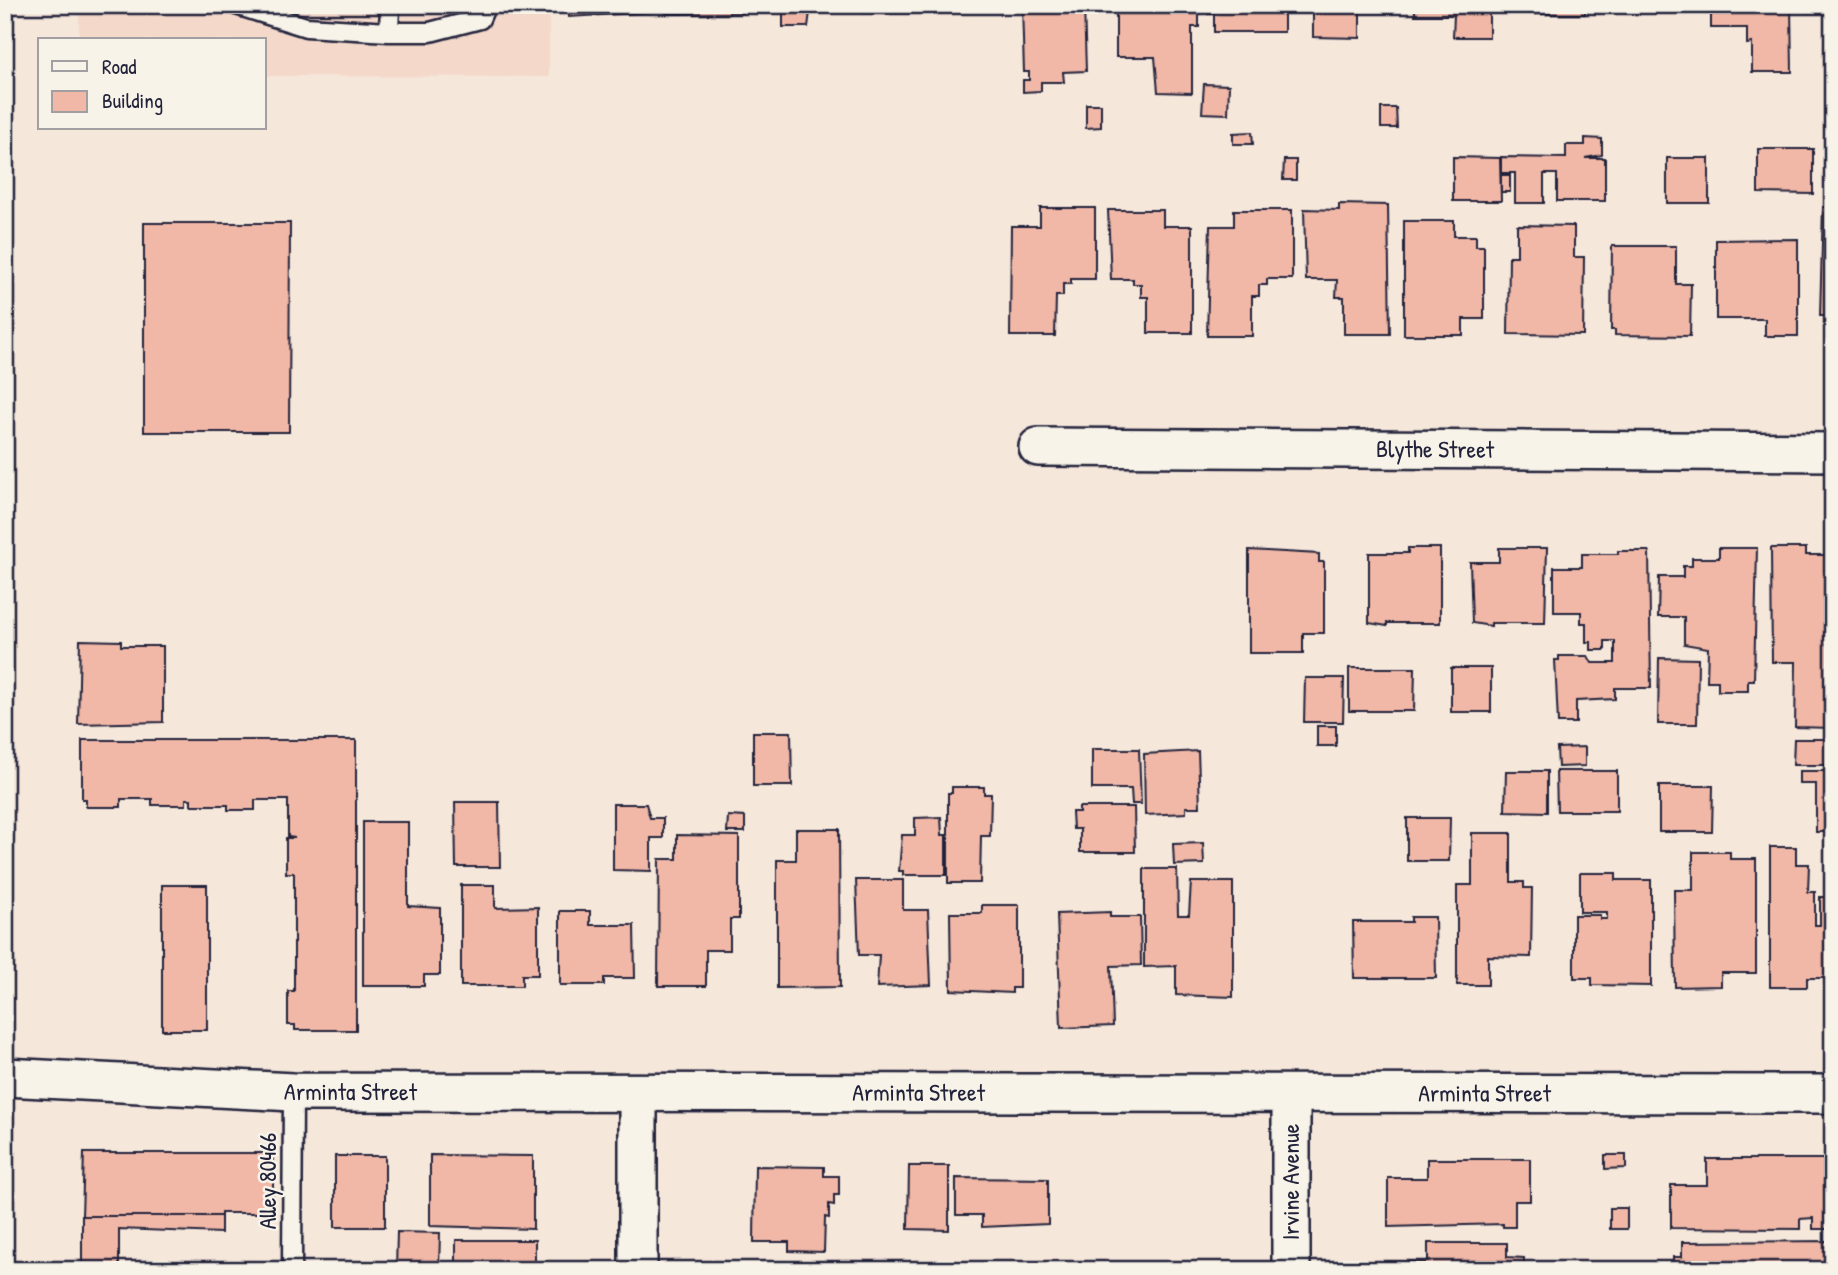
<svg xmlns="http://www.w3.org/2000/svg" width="1838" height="1275" font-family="'Patrick Hand',sans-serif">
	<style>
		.built { fill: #f4d9cb }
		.building { fill: #f1b8a7; stroke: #22223b; stroke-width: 2 }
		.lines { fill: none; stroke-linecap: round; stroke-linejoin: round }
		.lane-casing { stroke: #22223b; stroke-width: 23 }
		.street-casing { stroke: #22223b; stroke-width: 42 }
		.lane { stroke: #f7f3e8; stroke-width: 18 }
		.street { stroke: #f7f3e8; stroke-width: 37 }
		.labels { text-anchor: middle; stroke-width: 5; stroke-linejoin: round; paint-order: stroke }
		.street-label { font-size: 24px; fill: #22223b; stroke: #f7f3e8 }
	</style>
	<rect width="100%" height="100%" fill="#f6e7db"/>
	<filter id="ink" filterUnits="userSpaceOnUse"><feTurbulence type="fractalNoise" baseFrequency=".0143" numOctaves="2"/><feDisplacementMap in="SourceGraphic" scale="14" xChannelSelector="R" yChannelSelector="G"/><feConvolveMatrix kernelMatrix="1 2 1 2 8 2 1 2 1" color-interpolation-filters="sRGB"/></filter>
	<g filter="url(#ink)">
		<path class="built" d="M 79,5 L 549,5 L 549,77 L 264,76 L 264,40 L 79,40 Z"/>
		<path class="building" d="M 569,5 L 653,5 L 653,12 L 569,17 Z
			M 666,5 L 743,5 L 743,13 L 666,14 Z
			M 774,5 L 849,5 L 849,12 L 810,12 L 808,27 L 783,27 L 783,12 L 774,12 Z
			M 863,5 L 939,5 L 939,13 L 863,13 Z
			M 1022,5 L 1084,5 L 1086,71 L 1063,72 L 1064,82 L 1041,82 L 1041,91 L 1023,92 L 1023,80 L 1029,80 L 1029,72 L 1024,72 Z
			M 1116,5 L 1192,5 L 1192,11 L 1199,11 L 1199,27 L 1192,27 L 1192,93 L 1158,92 L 1155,57 L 1116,57 Z
			M 1208,5 L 1284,5 L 1284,32 L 1214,32 L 1214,14 L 1208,14 Z
			M 1313,5 L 1388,5 L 1388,12 L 1360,12 L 1360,38 L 1313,37 Z
			M 1415,5 L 1489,5 L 1489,37 L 1453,37 L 1454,15 L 1415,15 Z
			M 1508,5 L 1585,5 L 1585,14 L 1508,14 Z
			M 1711,5 L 1791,5 L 1792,72 L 1752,72 L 1752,43 L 1747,44 L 1747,28 L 1711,28 Z
			M 1806,5 L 1833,5 L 1833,12 L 1806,12 Z
			M 1204,84 L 1229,85 L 1228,114 L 1202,113 Z
			M 1086,104 L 1101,104 L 1101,127 L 1086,128 Z
			M 1381,108 L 1396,108 L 1397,128 L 1381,128 Z
			M 1252,132 L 1253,144 L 1233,144 L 1233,133 Z
			M 1585,138 L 1602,139 L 1602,155 L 1585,158 L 1605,158 L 1605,201 L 1557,201 L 1557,174 L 1544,174 L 1544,203 L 1515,203 L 1515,173 L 1501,173 L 1501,157 L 1566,158 L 1566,145 L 1585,145 Z
			M 1758,149 L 1813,149 L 1813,194 L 1758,193 Z
			M 1453,157 L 1500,158 L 1501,201 L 1453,201 Z
			M 1667,158 L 1709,158 L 1709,203 L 1667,203 Z
			M 1284,160 L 1296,160 L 1296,180 L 1283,180 Z
			M 1501,175 L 1510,175 L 1510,192 L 1501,192 Z
			M 1339,204 L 1388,205 L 1390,334 L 1344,334 L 1344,297 L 1336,297 L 1337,280 L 1306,280 L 1304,209 L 1339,210 Z
			M 1823,207 L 1833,207 L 1833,316 L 1820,316 Z
			M 1040,208 L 1095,208 L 1095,279 L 1071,279 L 1071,284 L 1063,284 L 1063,296 L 1056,296 L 1055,336 L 1010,336 L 1011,226 L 1040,226 Z
			M 1108,210 L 1163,210 L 1163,226 L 1192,226 L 1192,333 L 1148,333 L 1148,297 L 1141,297 L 1141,284 L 1133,284 L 1133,279 L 1111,279 Z
			M 1234,210 L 1292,210 L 1292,279 L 1267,279 L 1267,285 L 1259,285 L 1259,296 L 1252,296 L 1252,336 L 1207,336 L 1210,226 L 1234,226 Z
			M 1404,221 L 1454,221 L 1454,236 L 1476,236 L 1476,246 L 1484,246 L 1484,319 L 1463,319 L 1463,335 L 1404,335 Z
			M 144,223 L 290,223 L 289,432 L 144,432 Z
			M 1517,225 L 1574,226 L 1574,257 L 1584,257 L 1583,335 L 1508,334 L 1509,256 L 1517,256 Z
			M 1798,239 L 1798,336 L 1765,336 L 1765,319 L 1716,319 L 1716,240 Z
			M 1612,246 L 1676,246 L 1676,284 L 1691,284 L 1690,336 L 1615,335 L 1615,330 L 1611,330 Z
			M 1408,548 L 1440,548 L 1440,623 L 1387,623 L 1387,626 L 1369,623 L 1369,553 L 1408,553 Z
			M 1499,548 L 1547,548 L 1545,623 L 1491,623 L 1491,626 L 1472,623 L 1470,562 L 1499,562 Z
			M 1719,548 L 1757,548 L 1754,680 L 1748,680 L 1748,691 L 1718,691 L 1718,681 L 1707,681 L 1708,648 L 1684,644 L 1684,617 L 1658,617 L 1659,577 L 1683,577 L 1683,566 L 1692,566 L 1692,558 L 1719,558 Z
			M 1771,548 L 1806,548 L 1806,555 L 1833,555 L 1833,728 L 1795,727 L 1796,662 L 1772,662 Z
			M 1249,550 L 1319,554 L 1319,562 L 1324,562 L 1324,633 L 1303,633 L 1303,653 L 1249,653 Z
			M 1618,551 L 1649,551 L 1651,688 L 1615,688 L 1615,699 L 1576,701 L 1576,723 L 1558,723 L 1555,660 L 1559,660 L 1559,656 L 1588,656 L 1592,663 L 1615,663 L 1615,641 L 1605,641 L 1605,650 L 1591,650 L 1591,642 L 1586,642 L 1586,623 L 1581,623 L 1581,612 L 1554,612 L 1554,567 L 1582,567 L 1582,554 L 1618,554 Z
			M 80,640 L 121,641 L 121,646 L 163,646 L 163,722 L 78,724 Z
			M 1659,658 L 1698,659 L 1697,724 L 1658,724 Z
			M 1349,668 L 1415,668 L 1414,711 L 1349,711 Z
			M 1451,668 L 1491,668 L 1491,712 L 1451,712 Z
			M 1305,678 L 1344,678 L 1343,722 L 1304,722 Z
			M 1317,726 L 1336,726 L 1336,746 L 1317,746 Z
			M 753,732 L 791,732 L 792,786 L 753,786 Z
			M 1794,739 L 1831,739 L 1831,765 L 1793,765 Z
			M 82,740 L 356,740 L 356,1030 L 295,1030 L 295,1025 L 288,1025 L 288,991 L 294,991 L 294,873 L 286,873 L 286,838 L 295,838 L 288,837 L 288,800 L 255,800 L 255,810 L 228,810 L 228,805 L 191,805 L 191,799 L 186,799 L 186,805 L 152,805 L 152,799 L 121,799 L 121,807 L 86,807 L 86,799 L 82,799 Z
			M 1585,747 L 1585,766 L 1558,767 L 1557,748 Z
			M 1092,749 L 1139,749 L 1141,804 L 1132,804 L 1131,789 L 1092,789 Z
			M 1198,751 L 1200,807 L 1186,807 L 1186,813 L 1145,815 L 1144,754 Z
			M 1506,771 L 1547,771 L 1547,812 L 1505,811 Z
			M 1556,771 L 1617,771 L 1617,811 L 1557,811 Z
			M 1799,771 L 1833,771 L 1833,832 L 1816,832 L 1816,784 L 1799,784 Z
			M 1659,786 L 1713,786 L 1712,832 L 1659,832 Z
			M 952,787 L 984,787 L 984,794 L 991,794 L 990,836 L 981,836 L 980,883 L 948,883 L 948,793 L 952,793 Z
			M 455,802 L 499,802 L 500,867 L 456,867 Z
			M 613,804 L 646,804 L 650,818 L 663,818 L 663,838 L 651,838 L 651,871 L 613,870 Z
			M 1079,807 L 1134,807 L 1135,852 L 1080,852 L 1080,829 L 1073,829 L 1072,812 L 1079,812 Z
			M 728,816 L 745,817 L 745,832 L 727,832 Z
			M 941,817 L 942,835 L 946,835 L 946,875 L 903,875 L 903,871 L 899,871 L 902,835 L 915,835 L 915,818 Z
			M 1407,818 L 1450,818 L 1449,861 L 1407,861 Z
			M 363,822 L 408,822 L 408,906 L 440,908 L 440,975 L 424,975 L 424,986 L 363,986 Z
			M 796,829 L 839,829 L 840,987 L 777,988 L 777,860 L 796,860 Z
			M 1472,833 L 1511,833 L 1511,882 L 1524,882 L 1524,888 L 1532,888 L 1531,957 L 1488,956 L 1488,985 L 1457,985 L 1457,885 L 1472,885 Z
			M 677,835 L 739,836 L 739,919 L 730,919 L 730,950 L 706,950 L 706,986 L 658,986 L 659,859 L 677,859 Z
			M 1203,843 L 1204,864 L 1174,865 L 1173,844 Z
			M 1770,847 L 1796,847 L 1796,864 L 1809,864 L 1808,892 L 1815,892 L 1815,925 L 1820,925 L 1820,897 L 1833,897 L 1833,978 L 1807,978 L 1807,987 L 1770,987 Z
			M 1693,852 L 1730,852 L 1730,859 L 1756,859 L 1756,973 L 1721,973 L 1721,986 L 1675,987 L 1674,890 L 1693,890 Z
			M 1144,869 L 1177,869 L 1178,915 L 1189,915 L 1191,882 L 1233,882 L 1233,997 L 1176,995 L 1176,966 L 1144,967 Z
			M 1580,873 L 1616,873 L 1616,880 L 1651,880 L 1651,986 L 1592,985 L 1592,978 L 1574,978 L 1574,915 L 1600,915 L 1600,919 L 1607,919 L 1607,912 L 1580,912 Z
			M 856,880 L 903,880 L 903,910 L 928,910 L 931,985 L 877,987 L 879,955 L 859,955 Z
			M 162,885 L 207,885 L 207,1030 L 162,1030 Z
			M 461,885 L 495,885 L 495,908 L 538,907 L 538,975 L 522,975 L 522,986 L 461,986 Z
			M 982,905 L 1019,905 L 1019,988 L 1012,988 L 1012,993 L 951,990 L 950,913 L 982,913 Z
			M 560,911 L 590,911 L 590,925 L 634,925 L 635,978 L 604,978 L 604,985 L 560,985 Z
			M 1110,912 L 1110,917 L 1140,917 L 1141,965 L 1111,966 L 1113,1026 L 1061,1028 L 1057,914 Z
			M 1411,917 L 1435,917 L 1436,978 L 1354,978 L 1353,922 L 1411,922 Z
			M 84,1153 L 273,1153 L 273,1213 L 221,1213 L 221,1216 L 82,1216 Z
			M 430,1155 L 533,1156 L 533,1229 L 430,1226 Z
			M 1605,1155 L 1626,1155 L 1626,1168 L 1605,1169 Z
			M 335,1156 L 385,1156 L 385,1227 L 335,1227 Z
			M 1427,1159 L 1530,1159 L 1530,1201 L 1515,1201 L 1515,1227 L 1503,1227 L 1503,1224 L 1388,1227 L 1388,1178 L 1427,1178 Z
			M 1707,1159 L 1833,1159 L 1833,1229 L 1813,1229 L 1813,1218 L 1800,1219 L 1800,1229 L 1671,1228 L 1671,1185 L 1707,1185 Z
			M 755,1166 L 824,1167 L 824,1176 L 839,1176 L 839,1195 L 834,1195 L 834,1205 L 829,1204 L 829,1218 L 825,1217 L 824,1252 L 789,1251 L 789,1242 L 754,1242 Z
			M 909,1166 L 949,1166 L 949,1230 L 908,1229 Z
			M 956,1178 L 1048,1179 L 1048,1224 L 982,1227 L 982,1215 L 956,1215 Z
			M 1610,1208 L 1627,1208 L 1627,1229 L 1610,1229 Z
			M 82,1216 L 221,1216 L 221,1233 L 119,1229 L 119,1266 L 82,1266 Z
			M 397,1232 L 440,1233 L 439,1270 L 396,1270 Z
			M 456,1240 L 535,1240 L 535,1267 L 538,1270 L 481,1270 L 481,1266 L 456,1266 Z
			M 1833,1241 L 1833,1270 L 1673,1270 L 1673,1257 L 1682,1257 L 1682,1242 Z
			M 1428,1243 L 1507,1243 L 1507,1257 L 1524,1258 L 1524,1270 L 1388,1270 L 1388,1262 L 1428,1262 Z
			M 82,1266 L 245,1266 L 245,1270 L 82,1270 Z"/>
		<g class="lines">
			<defs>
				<path id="lane" d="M 236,5 L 306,27 L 389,32 L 430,32 L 480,19 L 486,5
					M 389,32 L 390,5
					M 292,1270 L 293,1092"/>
				<g id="street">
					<path id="s1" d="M 1038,447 L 1833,452"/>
					<path id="s2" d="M 5,1077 L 293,1092 L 1833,1094"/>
					<path d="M 638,1094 L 638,1270"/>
					<path d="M 1291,1094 L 1291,1270"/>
				</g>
			</defs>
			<use href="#lane" class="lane-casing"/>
			<use href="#street" class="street-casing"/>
			<use href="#lane" class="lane"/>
			<use href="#street" class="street"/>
		</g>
	</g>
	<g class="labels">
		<g class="street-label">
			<text dy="8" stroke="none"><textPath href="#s1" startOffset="397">Blythe Street</textPath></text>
			<text dy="8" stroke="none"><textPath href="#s2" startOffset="346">Arminta Street</textPath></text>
			<text dy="8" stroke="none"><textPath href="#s2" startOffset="914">Arminta Street</textPath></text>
			<text dy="8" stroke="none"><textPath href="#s2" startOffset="1480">Arminta Street</textPath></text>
			<text transform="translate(268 1181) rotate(-90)" y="8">Alley 80466</text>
			<text transform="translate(1291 1182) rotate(-90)" y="8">Irvine Avenue</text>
		</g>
	</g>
	<rect width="1838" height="1275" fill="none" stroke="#f7f3e8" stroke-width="28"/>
	<rect x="14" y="14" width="1810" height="1247" fill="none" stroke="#22223b" stroke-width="2.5" filter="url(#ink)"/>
	<rect x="38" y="38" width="228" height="91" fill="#f7f3e8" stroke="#a29fa3" stroke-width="2"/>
	<rect x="52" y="61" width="35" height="10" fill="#f7f3e8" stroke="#a29fa3" stroke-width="2"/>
	<text x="102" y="74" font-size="21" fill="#22223b">Road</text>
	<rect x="52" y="91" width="35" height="21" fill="#f1b8a7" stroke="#a29fa3" stroke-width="2"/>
	<text x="102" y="108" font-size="21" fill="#22223b">Building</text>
</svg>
